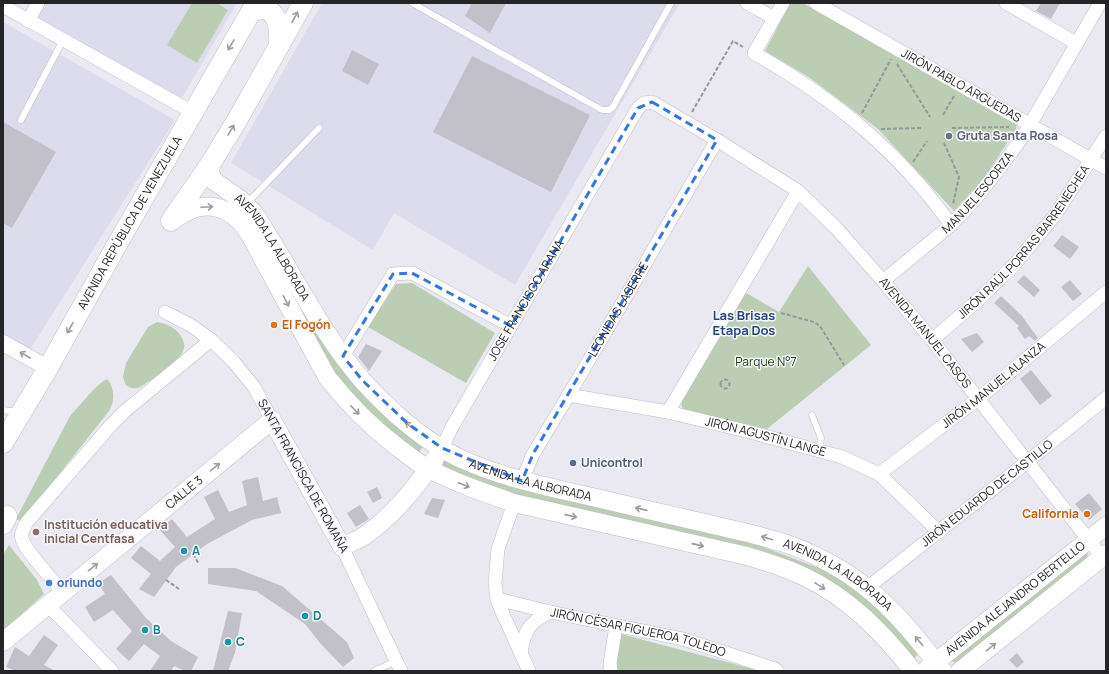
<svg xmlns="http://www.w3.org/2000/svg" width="1109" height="674" font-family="Manrope,sans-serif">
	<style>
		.built { fill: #dddcec }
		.green { fill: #bbceb3 }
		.building { fill: #c2c0c9 }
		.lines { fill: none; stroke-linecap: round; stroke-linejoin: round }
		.service-casing { stroke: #bebec7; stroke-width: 7 }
		.minor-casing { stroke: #bebec7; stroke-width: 14 }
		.tertiary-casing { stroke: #bebec7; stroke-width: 17 }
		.secondary-casing { stroke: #bebec7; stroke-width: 19 }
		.primary-casing { stroke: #bebec7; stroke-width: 21 }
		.path { stroke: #98979e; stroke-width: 2; stroke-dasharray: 4 2; stroke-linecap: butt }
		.service { stroke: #fff; stroke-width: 6 }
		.minor { stroke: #fff; stroke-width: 13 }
		.tertiary { stroke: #fff; stroke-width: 16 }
		.secondary { stroke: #fff; stroke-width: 18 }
		.primary { stroke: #fff; stroke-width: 20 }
		.oneway { stroke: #9d9d9e }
		.marked { fill: none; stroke: #3476e4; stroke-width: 3; stroke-dasharray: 8 5; stroke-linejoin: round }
		.worship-dot { fill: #6b7280; stroke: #f7f7fe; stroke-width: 1.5 }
		.food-dot { fill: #e8710a; stroke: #f7f7fe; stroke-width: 1.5 }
		.service-dot { fill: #5c6f8a; stroke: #f7f7fe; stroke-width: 1.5 }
		.education-dot { fill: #8d6e63; stroke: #f7f7fe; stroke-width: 1.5 }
		.culture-dot { fill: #0f9aa8; stroke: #f7f7fe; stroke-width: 1.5 }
		.shop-dot { fill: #3f7fe0; stroke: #f7f7fe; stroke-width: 1.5 }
		.labels { text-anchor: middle; stroke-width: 3; stroke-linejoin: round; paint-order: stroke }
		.street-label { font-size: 12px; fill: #252528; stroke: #f7f7fe }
		.worship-label { font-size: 12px; font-weight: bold; fill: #5b616d; stroke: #f7f7fe; text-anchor: start }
		.food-label { font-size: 12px; font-weight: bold; fill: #c56008; stroke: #f7f7fe; text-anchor: start }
		.park-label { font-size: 12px; fill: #214111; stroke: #f7f7fe }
		.service-label { font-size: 12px; font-weight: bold; fill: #4e5e75; stroke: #f7f7fe; text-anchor: start }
		.education-label { font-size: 12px; font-weight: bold; fill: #785e54; stroke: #f7f7fe; text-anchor: start }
		.culture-label { font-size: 12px; font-weight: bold; fill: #0d838f; stroke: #f7f7fe; text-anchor: start }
		.shop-label { font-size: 12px; font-weight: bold; fill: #366cbe; stroke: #f7f7fe; text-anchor: start }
		.neighbourhood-label { font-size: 13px; font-weight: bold; fill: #25467c; stroke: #f7f7fe }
	</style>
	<rect width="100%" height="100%" fill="#eae9f2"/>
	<path class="built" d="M 45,3 L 237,3 L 182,98 L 36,17 Z
		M 322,3 L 680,3 L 515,285 L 394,213 L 373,250 L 231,163 Z
		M 3,22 L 175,120 L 26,356 L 3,341 Z"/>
	<path class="green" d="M 192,3 L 217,3 L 228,10 L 197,63 L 167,45 Z
		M 790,3 L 803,3 L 1017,124 L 1016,129 L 985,177 L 954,211 L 878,129 L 810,78 L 765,51 Z
		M 262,237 L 316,326 L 424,445 L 419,452 L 409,451 L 329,372 Z
		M 808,266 L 871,345 L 767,429 L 687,413 L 683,410 L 681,402 L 746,293 L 779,312 Z
		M 412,283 L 495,333 L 466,383 L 368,327 L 396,284 Z
		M 157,322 C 166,323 176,328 181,336 C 183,340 185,344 184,348 C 182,361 153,378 142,386 C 136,390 130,389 125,384 L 123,377 L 126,363 L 148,327 Z
		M 107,379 C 115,388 115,402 109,411 L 23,520 L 21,521 L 16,519 L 70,416 L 93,390 L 102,382 Z
		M 450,451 L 737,537 L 837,575 L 902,629 L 919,653 L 914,659 L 818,577 L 523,500 L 440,466 Z
		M 9,545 L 37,580 L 44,594 L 3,631 L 3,555 Z
		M 1084,551 L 1088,554 L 1086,561 L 960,663 L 953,662 L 950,658 Z
		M 621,634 L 753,669 L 754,671 L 617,671 L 615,665 Z"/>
	<path class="building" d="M 472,3 L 506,3 L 490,33 L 465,16 Z
		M 1041,3 L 1060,3 L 1051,19 L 1036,11 Z
		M 352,50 L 379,64 L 368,85 L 342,71 Z
		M 472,56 L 590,115 L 551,192 L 433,132 Z
		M 3,122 L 56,152 L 12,228 L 3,223 Z
		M 1062,235 L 1079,247 L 1070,259 L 1053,246 Z
		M 1024,275 L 1040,290 L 1034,297 L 1017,282 Z
		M 1070,280 L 1082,294 L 1073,301 L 1061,287 Z
		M 1001,296 L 1022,316 L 1038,338 L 1035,341 L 1029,336 L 1025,339 L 1017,328 L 1019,326 L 994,303 Z
		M 977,333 L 984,342 L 972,352 L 961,339 Z
		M 366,344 L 382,351 L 369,371 L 358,357 Z
		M 1031,370 L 1052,396 L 1040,405 L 1020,379 Z
		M 258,477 L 263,501 L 277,497 L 281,513 L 252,520 L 207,544 L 176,567 L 154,597 L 139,589 L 151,574 L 131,558 L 141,546 L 160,561 L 175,547 L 159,529 L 172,519 L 187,537 L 215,519 L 204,497 L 218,490 L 229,512 L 247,505 L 242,481 Z
		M 377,487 L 382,498 L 373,503 L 367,492 Z
		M 1089,493 L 1102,509 L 1089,520 L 1086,515 L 1085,516 L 1075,504 Z
		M 432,498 L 445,500 L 438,518 L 424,514 Z
		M 360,505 L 369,519 L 356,527 L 347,513 Z
		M 208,568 L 235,568 L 282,586 L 347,642 L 354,658 L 343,667 L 320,643 L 305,624 L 256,591 L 208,584 Z
		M 111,575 L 146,618 L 171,641 L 198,657 L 191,671 L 186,671 L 174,666 L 171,671 L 150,671 L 160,656 L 144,644 L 129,661 L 116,649 L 132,631 L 113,610 L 94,622 L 85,607 L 105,594 L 98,583 Z
		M 228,611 L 242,613 L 235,653 L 228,671 L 213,671 Z
		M 44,635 L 58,645 L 44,665 L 55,671 L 16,671 L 6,667 L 15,647 L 29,656 Z
		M 1017,653 L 1024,662 L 1017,668 L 1009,660 Z"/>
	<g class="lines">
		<defs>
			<path id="service" d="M 412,3 L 602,110 L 609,110 L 613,107 L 671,3
				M 21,120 L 63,40
				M 245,202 L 254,196 L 319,128
				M 3,410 L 17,412
				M 812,415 L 821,438 L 819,451
				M 374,671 L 396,661"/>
			<g id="minor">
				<path d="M 747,3 L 774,18"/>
				<path d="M 783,3 L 754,53 C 834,99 898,150 951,225"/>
				<path id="s1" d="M 816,3 L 1106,168"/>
				<path d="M 1006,3 L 1076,43"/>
				<path d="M 3,6 L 192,112"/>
				<path d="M 28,21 L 38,3"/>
				<path id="s2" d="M 883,281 L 951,225 L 976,198 L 999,169 L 1024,135 L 1100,3"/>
				<path d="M 165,312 L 192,326 L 211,340 L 233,361 L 254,387 L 272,420"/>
				<path id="s3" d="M 932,340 L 976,302 L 1015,264 L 1055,215 L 1106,136"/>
				<path d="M 343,356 L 393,274 L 412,273 L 511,326"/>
				<path id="s4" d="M 568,395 L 668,412 L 754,433 L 842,457 L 879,474 L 939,532"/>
				<path d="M 668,412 L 798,191"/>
				<path id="s5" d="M 442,448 L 452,427 L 638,108 L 644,103 L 652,102 L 717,140 L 798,191 L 837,229 L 883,281 L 932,340 L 1102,557"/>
				<path id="s6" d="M 879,474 L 978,399 L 1106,292"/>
				<path id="s7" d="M 522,481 L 533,454 L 571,391 L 717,140"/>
				<path d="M 514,503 L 498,549 L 495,583 L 497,599 L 502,612 L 529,671"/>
				<path d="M 342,547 L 401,671"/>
				<path id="s8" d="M 867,588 L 1027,462 L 1106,398"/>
				<path d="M 63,592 C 54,581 26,552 22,539 C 20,533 24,528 27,522 L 111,425 L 125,411 L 211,340"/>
				<path id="s9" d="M 497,599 L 550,612 L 683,639 L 775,669 L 777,671"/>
				<path d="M 48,605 L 112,671"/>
				<path d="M 521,653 C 524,630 530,622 550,612"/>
				<path d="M 611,671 L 610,663 L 616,626"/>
			</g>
			<path id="tertiary" d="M 3,343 L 48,368"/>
			<g id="secondary">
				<path id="s10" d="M 211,163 L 210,174 L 214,181 L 241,200 L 254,213 C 290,267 319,331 362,380 C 387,408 422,440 457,457 C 499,477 547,487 592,497 C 646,510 699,522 752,534 C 763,537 774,540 784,543 C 812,552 845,570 867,588 C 897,612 920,642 943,671"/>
				<path d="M 171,221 C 178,217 185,212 193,209 C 218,201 238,214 250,235 L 327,377 C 348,404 370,426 396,446 C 407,454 417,463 429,469 C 456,483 485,493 514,503 L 747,556 C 767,562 787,568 805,577 C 849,598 883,633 913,671"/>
				<path id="s11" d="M 3,642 L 272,420 L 342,547 C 349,543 358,540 364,536 C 393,516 416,488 435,459"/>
				<path id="s12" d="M 927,669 L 1106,526"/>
				<path d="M 960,671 L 1106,554"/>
			</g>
			<g id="primary">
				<path d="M 251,12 C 278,1 280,27 279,46"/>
				<path d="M 171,221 L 211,163 L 236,122 L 303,3"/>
				<path id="s13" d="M 3,443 L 48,368 L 115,248 L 256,3"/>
				<path d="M 3,524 L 7,516"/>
			</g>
		</defs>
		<use href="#service" class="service-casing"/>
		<use href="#minor" class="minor-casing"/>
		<use href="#tertiary" class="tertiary-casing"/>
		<use href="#secondary" class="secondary-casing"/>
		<use href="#primary" class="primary-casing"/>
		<path class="path" d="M 897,64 L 930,117
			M 692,112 L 733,41 L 743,47
			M 862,113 L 891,59
			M 943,115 L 954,96
			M 952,128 L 1009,127
			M 881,129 L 922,128
			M 944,143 L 959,177 L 953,204
			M 913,162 L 927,141
			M 781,313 L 814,322 L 820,326 L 844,365
			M720.5 384a4.5 4.5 0 1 1 9 0a4.5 4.5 0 1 1-9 0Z
			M 193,554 L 199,564
			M 166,580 L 179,589"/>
		<use href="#service" class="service"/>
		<use href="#minor" class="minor"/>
		<use href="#tertiary" class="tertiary"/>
		<use href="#secondary" class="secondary"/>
		<use href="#primary" class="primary"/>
	</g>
	<defs><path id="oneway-shaft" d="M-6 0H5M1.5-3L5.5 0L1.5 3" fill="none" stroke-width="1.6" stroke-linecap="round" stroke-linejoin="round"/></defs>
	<g class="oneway">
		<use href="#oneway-shaft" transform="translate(295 17) rotate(-61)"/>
		<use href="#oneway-shaft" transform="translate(231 45) rotate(121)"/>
		<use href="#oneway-shaft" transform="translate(231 130) rotate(-58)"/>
		<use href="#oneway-shaft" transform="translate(207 207) rotate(-3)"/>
		<use href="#oneway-shaft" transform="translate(286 301) rotate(62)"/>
		<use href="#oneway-shaft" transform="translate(70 328) rotate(119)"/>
		<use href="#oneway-shaft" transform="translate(25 355) rotate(-150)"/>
		<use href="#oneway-shaft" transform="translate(355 410) rotate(46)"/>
		<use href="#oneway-shaft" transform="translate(410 426) rotate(-141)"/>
		<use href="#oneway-shaft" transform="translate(215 467) rotate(-39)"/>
		<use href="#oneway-shaft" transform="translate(464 485) rotate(23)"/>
		<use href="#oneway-shaft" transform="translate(641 509) rotate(-167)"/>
		<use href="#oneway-shaft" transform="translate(571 516) rotate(13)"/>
		<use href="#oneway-shaft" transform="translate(767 538) rotate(-164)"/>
		<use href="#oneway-shaft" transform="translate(698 545) rotate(13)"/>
		<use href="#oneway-shaft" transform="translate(93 567) rotate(-39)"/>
		<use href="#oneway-shaft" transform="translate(820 586) rotate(32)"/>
		<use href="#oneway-shaft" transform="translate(919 641) rotate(-129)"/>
		<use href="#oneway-shaft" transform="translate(991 647) rotate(-39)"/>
	</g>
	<path class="marked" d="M 652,102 L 717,140 L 533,454 L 522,481 L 442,448 L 407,423 L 362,380 L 343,356 L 393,274 L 412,273 L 511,326 L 638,108 Z"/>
	<circle class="worship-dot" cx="949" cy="136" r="4"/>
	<g class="food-dot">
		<circle cx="274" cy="325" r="4"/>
		<circle cx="1087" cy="514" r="4"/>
	</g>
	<circle class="service-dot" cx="573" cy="463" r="4"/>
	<circle class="education-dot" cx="36" cy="532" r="4"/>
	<g class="culture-dot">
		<circle cx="184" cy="551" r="4"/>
		<circle cx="305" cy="616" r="4"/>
		<circle cx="145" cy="630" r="4"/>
		<circle cx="228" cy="642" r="4"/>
	</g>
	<circle class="shop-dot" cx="49" cy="583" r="4"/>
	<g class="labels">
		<g class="street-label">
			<text dy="4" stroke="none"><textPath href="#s1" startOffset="167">JIRÓN PABLO ARGUEDAS</textPath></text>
			<text dy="4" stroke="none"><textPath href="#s2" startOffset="130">MANUEL ESCORZA</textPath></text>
			<text dy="4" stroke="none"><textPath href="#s13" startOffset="254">AVENIDA REPÚBLICA DE VENEZUELA</textPath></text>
			<text dy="4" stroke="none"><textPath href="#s3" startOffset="135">JIRÓN RAÚL PORRAS BARRENECHEA</textPath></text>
			<text dy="4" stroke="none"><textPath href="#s10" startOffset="109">AVENIDA LA ALBORADA</textPath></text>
			<text dy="4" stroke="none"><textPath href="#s5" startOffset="170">JOSE FRANCISCO ARANA</textPath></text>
			<text dy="4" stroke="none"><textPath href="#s7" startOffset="197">LEONIDAS LASERRE</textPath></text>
			<text dy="4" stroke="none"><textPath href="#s5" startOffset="770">AVENIDA MANUEL CASOS</textPath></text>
			<text dy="4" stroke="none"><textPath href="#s6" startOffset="145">JIRÓN MANUEL ALANZA</textPath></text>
			<text dy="4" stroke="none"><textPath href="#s4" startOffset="202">JIRÓN AGUSTÍN LANGE</textPath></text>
			<text transform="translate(303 476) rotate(61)" y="4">SANTA FRANCISCA DE ROMAÑA</text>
			<text dy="4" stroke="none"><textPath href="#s10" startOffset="470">AVENIDA LA ALBORADA</textPath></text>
			<text dy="4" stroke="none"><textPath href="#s11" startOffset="235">CALLE 3</textPath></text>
			<text dy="4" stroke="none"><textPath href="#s8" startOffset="153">JIRÓN EDUARDO DE CASTILLO</textPath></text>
			<text dy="4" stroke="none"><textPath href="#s10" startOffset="794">AVENIDA LA ALBORADA</textPath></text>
			<text dy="4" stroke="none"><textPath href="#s12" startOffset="113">AVENIDA ALEJANDRO BERTELLO</textPath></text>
			<text dy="4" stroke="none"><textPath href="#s9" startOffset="145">JIRÓN CÉSAR FIGUEROA TOLEDO</textPath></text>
		</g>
		<g class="worship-label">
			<text x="957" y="140">Gruta Santa Rosa</text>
		</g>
		<g class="food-label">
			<text x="282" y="329">El Fogón</text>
			<text x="1079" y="518" text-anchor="end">California</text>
		</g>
		<g class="park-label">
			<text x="766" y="366">Parque N°7</text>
		</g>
		<g class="service-label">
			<text x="581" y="467">Unicontrol</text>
		</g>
		<g class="education-label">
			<text x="44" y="529">Institución educativa<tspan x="44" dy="14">inicial Centfasa</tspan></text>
		</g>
		<g class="culture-label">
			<text x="192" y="555">A</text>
			<text x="313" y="620">D</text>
			<text x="153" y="634">B</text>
			<text x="236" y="646">C</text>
		</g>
		<g class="shop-label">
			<text x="57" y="587">oriundo</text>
		</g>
		<g class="neighbourhood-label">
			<text x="744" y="320">Las Brisas<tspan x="744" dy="15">Etapa Dos</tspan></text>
		</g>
	</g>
	<rect width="1109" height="674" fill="none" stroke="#252528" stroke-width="8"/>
</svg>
